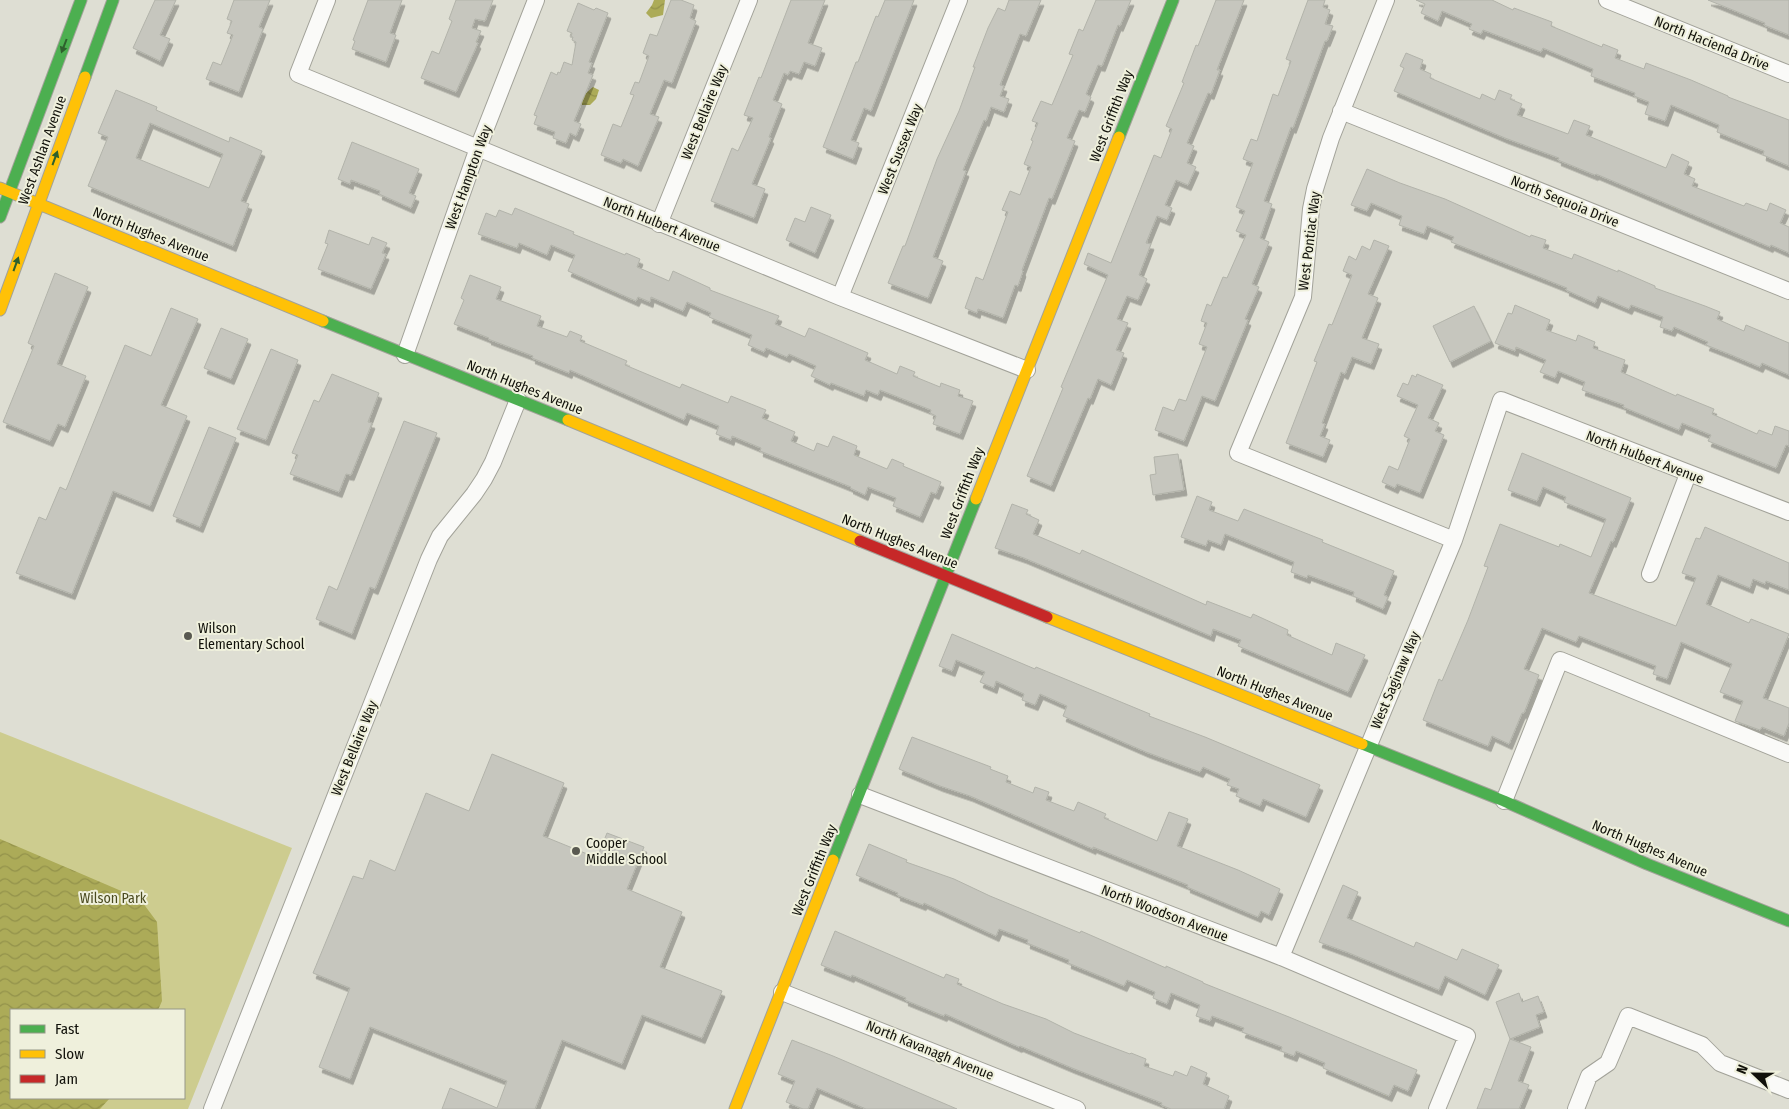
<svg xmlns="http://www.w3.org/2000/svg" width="1789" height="1109" font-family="'Fira Sans Condensed',sans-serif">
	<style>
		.park { fill: #cdcc8f; fill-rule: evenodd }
		.water { fill: url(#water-waves) }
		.building { fill: #c6c6be; stroke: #b2b3aa; fill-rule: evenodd; filter: url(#shadow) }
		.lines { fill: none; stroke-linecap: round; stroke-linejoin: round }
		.street-casing { stroke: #a2a299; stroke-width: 18 }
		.fast-casing { stroke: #a2a299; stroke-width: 13 }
		.slow-casing { stroke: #a2a299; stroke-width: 13 }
		.jam-casing { stroke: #a2a299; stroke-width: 13 }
		.street { stroke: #fafaf8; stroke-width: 16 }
		.fast { stroke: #4caf50; stroke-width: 11 }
		.slow { stroke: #ffc107; stroke-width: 11 }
		.jam { stroke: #c62828; stroke-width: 11 }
		.oneway { fill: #2e602d }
		.poi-dot { fill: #595950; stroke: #eff0dc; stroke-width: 2 }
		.labels { text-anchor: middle; stroke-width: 4; stroke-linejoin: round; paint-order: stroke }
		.street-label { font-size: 14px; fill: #11110a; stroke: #eff0dc }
		.poi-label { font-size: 14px; fill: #11110a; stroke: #eff0dc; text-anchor: start }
		.park-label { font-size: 14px; fill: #4a4a1f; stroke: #eff0dc }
	</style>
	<defs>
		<pattern id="water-waves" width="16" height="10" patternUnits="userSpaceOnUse" patternTransform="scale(1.25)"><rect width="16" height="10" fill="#acab58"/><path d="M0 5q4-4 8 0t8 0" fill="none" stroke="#93924b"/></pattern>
		<filter id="shadow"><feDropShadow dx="3" dy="5.5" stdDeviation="0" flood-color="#0004"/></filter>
	</defs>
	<rect width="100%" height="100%" fill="#deded3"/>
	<path class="park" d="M 0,732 L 292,848 L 188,1109 L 0,1109 ZM 11,1010 L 184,1010 L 184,1098 L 11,1098 Z"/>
	<path class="water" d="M 654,0 L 665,0 L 663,15 L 651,18 L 646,13 L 652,5 Z
		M 593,87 L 599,90 L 596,99 L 590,105 L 582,105 L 580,101 C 583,96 589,90 593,87 Z
		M 0,839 L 140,899 L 157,922 L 162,1001 L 158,1010 L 11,1010 L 11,1098 L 110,1098 L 100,1109 L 0,1109 Z"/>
	<path class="building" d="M 155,0 L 176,0 L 160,35 L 170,39 L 160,61 L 133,48 Z
		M 234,0 L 270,0 L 259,27 L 263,29 L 239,92 L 206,79 L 213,62 L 221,65 L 233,35 L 227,33 L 232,21 L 227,19 Z
		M 368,0 L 402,0 L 390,33 L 396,35 L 386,62 L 352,49 L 355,41 L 353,40 Z
		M 456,0 L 493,0 L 485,21 L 475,19 L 472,28 L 481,31 L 476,42 L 478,43 L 456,92 L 421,78 L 432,51 L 439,54 L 452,21 L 449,19 Z
		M 671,0 L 681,0 L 694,5 L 690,18 L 696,21 L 672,83 L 664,80 L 650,114 L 659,117 L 638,166 L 623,159 L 621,163 L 601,155 L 613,124 L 621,127 L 634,95 L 630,94 L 635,82 L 639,83 L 649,56 L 643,53 L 650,34 L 657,36 Z
		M 791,0 L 825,0 L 808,43 L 822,48 L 815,66 L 804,62 L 799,74 L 790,71 L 788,75 L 784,73 L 773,100 L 782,104 L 769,137 L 771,138 L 752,184 L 765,189 L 754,218 L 711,201 L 732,148 L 738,151 L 753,118 L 744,115 L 759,77 L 761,78 Z
		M 885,0 L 914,0 L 871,111 L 864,108 L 851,140 L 859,143 L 853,159 L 823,147 L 856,62 L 858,62 L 876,16 L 878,17 Z
		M 1009,0 L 1041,0 L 1026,36 L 1020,34 L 1000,85 L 1004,86 L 1000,96 L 1009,99 L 1004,112 L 991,107 L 986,121 L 984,120 L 963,170 L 966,171 L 933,257 L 943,261 L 928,298 L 888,283 L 903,246 L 905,246 L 937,159 L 959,111 L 975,67 L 973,67 L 988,28 L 998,8 L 1005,11 Z
		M 1096,0 L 1131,0 L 1120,26 L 1118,25 L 1102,66 L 1098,65 L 1086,94 L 1091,97 L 1085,112 L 1079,110 L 1067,138 L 1075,141 L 1052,199 L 1049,198 L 1022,270 L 1023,271 L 1018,286 L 1015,285 L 1003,318 L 978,309 L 977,313 L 965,308 L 976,277 L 983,280 L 1008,212 L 1002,210 L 1010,191 L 1020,195 L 1031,167 L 1024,164 L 1033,141 L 1031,140 L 1038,123 L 1032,121 L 1041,101 L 1052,105 L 1073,55 L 1069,54 L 1079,29 L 1083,31 Z
		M 1216,0 L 1244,0 L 1217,70 L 1220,70 L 1211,94 L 1208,93 L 1187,143 L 1194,146 L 1187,163 L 1196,167 L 1188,185 L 1176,180 L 1165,205 L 1172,208 L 1167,220 L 1157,216 L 1146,243 L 1151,244 L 1139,275 L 1147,279 L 1138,300 L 1127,296 L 1117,319 L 1128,323 L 1116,350 L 1124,353 L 1111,385 L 1098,379 L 1090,399 L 1088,398 L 1051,486 L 1027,476 L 1063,388 L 1061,387 L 1108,275 L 1084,264 L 1088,253 L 1111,263 L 1154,155 L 1161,158 L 1172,129 L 1166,126 L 1184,83 L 1182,82 L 1196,45 L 1198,46 Z
		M 1308,0 L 1325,0 L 1323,7 L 1330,10 L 1325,24 L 1333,26 L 1327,41 L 1325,41 L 1293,128 L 1291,127 L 1264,201 L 1272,204 L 1260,238 L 1269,242 L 1252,284 L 1259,287 L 1245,319 L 1248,320 L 1215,401 L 1202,396 L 1184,441 L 1155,430 L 1163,407 L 1174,411 L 1179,399 L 1186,401 L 1207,347 L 1199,344 L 1207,323 L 1201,321 L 1207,304 L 1211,306 L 1223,277 L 1227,278 L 1246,235 L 1236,231 L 1245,211 L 1236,207 L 1253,163 L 1243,159 L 1251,139 L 1257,141 L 1273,94 L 1278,96 L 1291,61 L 1286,59 Z
		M 1416,0 L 1492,0 L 1513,10 L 1514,8 L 1552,22 L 1551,26 L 1602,47 L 1603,44 L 1618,50 L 1615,58 L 1644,69 L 1646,63 L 1691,80 L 1728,96 L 1728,97 L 1789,120 L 1789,166 L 1763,155 L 1764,151 L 1717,132 L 1719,125 L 1671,105 L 1665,121 L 1645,114 L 1649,102 L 1634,96 L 1635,93 L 1591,76 L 1593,69 L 1543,48 L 1541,52 L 1483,30 L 1481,34 L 1469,29 L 1472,24 L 1442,11 L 1438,21 L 1421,13 L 1425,4 Z
		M 1708,0 L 1789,0 L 1789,35 L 1764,25 L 1765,23 Z
		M 578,3 L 594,10 L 596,8 L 608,13 L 589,62 L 592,63 L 588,73 L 593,75 L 574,121 L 581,124 L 576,136 L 570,133 L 566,143 L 553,138 L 555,132 L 534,124 L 537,116 L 534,115 L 551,72 L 557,75 L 558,72 L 560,73 L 564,62 L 572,65 L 576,42 L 572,40 L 573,37 L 571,37 L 572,33 L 567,31 Z
		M 1406,53 L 1423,60 L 1420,69 L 1431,74 L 1430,78 L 1480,99 L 1482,94 L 1495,100 L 1499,90 L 1512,95 L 1510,99 L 1522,104 L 1517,115 L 1568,134 L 1574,120 L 1590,126 L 1586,135 L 1666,168 L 1672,154 L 1689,162 L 1684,174 L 1695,179 L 1692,186 L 1744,206 L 1746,203 L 1767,211 L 1770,203 L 1786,210 L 1780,223 L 1789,227 L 1789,253 L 1771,245 L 1770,247 L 1596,174 L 1595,175 L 1558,160 L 1559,158 L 1505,138 L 1394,91 L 1404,68 L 1400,66 Z
		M 116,90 L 157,107 L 156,110 L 229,142 L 230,137 L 262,151 L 241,201 L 249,204 L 233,246 L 88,186 L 108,137 L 98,133 ZM 150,123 L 223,154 L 209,188 L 136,158 Z
		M 352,142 L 419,169 L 409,193 L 416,196 L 411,208 L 379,194 L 380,191 L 351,180 L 350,184 L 338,179 Z
		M 1367,169 L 1400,183 L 1445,199 L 1530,237 L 1531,235 L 1546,240 L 1543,248 L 1572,259 L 1574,254 L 1618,272 L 1618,270 L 1655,286 L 1655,288 L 1705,306 L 1720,312 L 1717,319 L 1744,331 L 1746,325 L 1789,343 L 1789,375 L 1762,363 L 1760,367 L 1729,354 L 1706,345 L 1708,342 L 1674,327 L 1672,331 L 1660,327 L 1663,317 L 1631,305 L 1629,309 L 1598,296 L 1595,303 L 1566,290 L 1567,288 L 1451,242 L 1454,237 L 1427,226 L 1424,234 L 1399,225 L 1402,216 L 1371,203 L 1367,211 L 1351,205 Z
		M 811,207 L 831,215 L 815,253 L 786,240 L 795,218 L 805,222 Z
		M 515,208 L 574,232 L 573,234 L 625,255 L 626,253 L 640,259 L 637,267 L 669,281 L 673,271 L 710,288 L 710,290 L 779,316 L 775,324 L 805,337 L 809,328 L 868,353 L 865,360 L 897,374 L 900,366 L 915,372 L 913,376 L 940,387 L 941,383 L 960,390 L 958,396 L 973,401 L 960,434 L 933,424 L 936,416 L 930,413 L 931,410 L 880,390 L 878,395 L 866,390 L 864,396 L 831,383 L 830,385 L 811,376 L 816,366 L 789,354 L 787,357 L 766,348 L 764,352 L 748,345 L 752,335 L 709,317 L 711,313 L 687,302 L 683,311 L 651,297 L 650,302 L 638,297 L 636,301 L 568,271 L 575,255 L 551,245 L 547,255 L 519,243 L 517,248 L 478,234 L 486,213 L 496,217 L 499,210 L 512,215 Z
		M 329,230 L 369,245 L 372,237 L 387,243 L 382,253 L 386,254 L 371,289 L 318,269 L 328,244 L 325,243 Z
		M 1374,240 L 1389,246 L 1368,294 L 1378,298 L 1362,338 L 1379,344 L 1371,364 L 1352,357 L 1345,374 L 1341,372 L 1322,423 L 1325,424 L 1320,436 L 1330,440 L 1323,457 L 1286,443 L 1317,362 L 1314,361 L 1329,324 L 1332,325 L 1352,275 L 1343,271 L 1349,256 L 1356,260 L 1362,246 L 1370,250 Z
		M 55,273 L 88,287 L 57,364 L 86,376 L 65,427 L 58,424 L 50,441 L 3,422 L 34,346 L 28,343 Z
		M 470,275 L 501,287 L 496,299 L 541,316 L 537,326 L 567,337 L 570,331 L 582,336 L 580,341 L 627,361 L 625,365 L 680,388 L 682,384 L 728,403 L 731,396 L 766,410 L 762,418 L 795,432 L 791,441 L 814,451 L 817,443 L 828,447 L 833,436 L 857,446 L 854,455 L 887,469 L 892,459 L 904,464 L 903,466 L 941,482 L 936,494 L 931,492 L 920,517 L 893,506 L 896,498 L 868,487 L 865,495 L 850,488 L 851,487 L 760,451 L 761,448 L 732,436 L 731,440 L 716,434 L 719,426 L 687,413 L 684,420 L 570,370 L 569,373 L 532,358 L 533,356 L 488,339 L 489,338 L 454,324 L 464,300 L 461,298 Z
		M 1515,305 L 1550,320 L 1546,330 L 1576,341 L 1578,335 L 1595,342 L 1593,348 L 1625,360 L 1621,372 L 1676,396 L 1677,394 L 1714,409 L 1712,414 L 1757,434 L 1759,430 L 1772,435 L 1775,426 L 1789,431 L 1789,446 L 1786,445 L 1776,468 L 1708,441 L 1711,435 L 1682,423 L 1679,430 L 1623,407 L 1624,405 L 1582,390 L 1585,382 L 1558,371 L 1555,378 L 1540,372 L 1546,360 L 1516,347 L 1515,351 L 1495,343 L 1508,313 L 1512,314 Z
		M 1474,306 L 1491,341 L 1450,362 L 1433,326 Z
		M 171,308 L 198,319 L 161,405 L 187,416 L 150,506 L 113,491 L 72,594 L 16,573 L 39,517 L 46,520 L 60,487 L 66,490 L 125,345 L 151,356 Z
		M 221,328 L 248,339 L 231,379 L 204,368 Z
		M 271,349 L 298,360 L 266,440 L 237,429 Z
		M 332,374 L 379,393 L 368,422 L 372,423 L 351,475 L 346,474 L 339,492 L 290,474 L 298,455 L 292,453 L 314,400 L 319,402 Z
		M 1417,374 L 1443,385 L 1428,418 L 1439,423 L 1435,431 L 1444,435 L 1420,493 L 1397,484 L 1395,488 L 1382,482 L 1389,466 L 1398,470 L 1410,439 L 1404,436 L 1418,405 L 1397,396 L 1403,383 L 1408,385 L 1412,375 L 1416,377 Z
		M 404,421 L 437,433 L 375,589 L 370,587 L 352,634 L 316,619 L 329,586 L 337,590 Z
		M 209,427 L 236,438 L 200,527 L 173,516 Z
		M 1522,453 L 1631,498 L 1613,542 L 1611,541 L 1589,593 L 1676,626 L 1696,578 L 1682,573 L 1696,538 L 1700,539 L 1705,527 L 1789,563 L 1789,590 L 1766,581 L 1765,584 L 1753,579 L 1750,588 L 1718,575 L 1706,604 L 1749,623 L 1751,619 L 1789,634 L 1763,698 L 1789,708 L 1789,723 L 1784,736 L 1762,727 L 1760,730 L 1735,721 L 1743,701 L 1720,692 L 1732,664 L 1681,642 L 1667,679 L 1653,674 L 1656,666 L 1579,636 L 1576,642 L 1542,628 L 1524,669 L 1539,675 L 1524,713 L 1522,713 L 1509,744 L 1492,736 L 1488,746 L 1423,720 L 1439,679 L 1442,681 L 1468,620 L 1488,567 L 1484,566 L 1500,524 L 1559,547 L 1560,544 L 1591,557 L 1606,519 L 1564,502 L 1566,497 L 1543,487 L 1537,501 L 1508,490 Z
		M 1178,454 L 1184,490 L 1153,495 L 1150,475 L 1156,474 L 1154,457 Z
		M 1197,496 L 1212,502 L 1209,510 L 1238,521 L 1244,509 L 1323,540 L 1322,542 L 1394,571 L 1384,595 L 1388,597 L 1383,609 L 1353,596 L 1354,592 L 1308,575 L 1307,578 L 1291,572 L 1294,562 L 1225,534 L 1221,545 L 1208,540 L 1206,546 L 1181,537 Z
		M 1012,504 L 1028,510 L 1026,514 L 1039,520 L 1033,534 L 1080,554 L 1082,550 L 1206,605 L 1207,601 L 1251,618 L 1253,614 L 1288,630 L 1287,635 L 1332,655 L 1336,643 L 1365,655 L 1348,692 L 1238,646 L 1241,640 L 1213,629 L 1211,636 L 1024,558 L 995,548 Z
		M 952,634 L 1035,669 L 1036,667 L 1150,714 L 1149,716 L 1205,737 L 1320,785 L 1306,817 L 1263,799 L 1260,806 L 1236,796 L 1239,789 L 1227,785 L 1230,779 L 1203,767 L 1200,772 L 1146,752 L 1063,716 L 1067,706 L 1040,694 L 1035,705 L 1022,700 L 1024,694 L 996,681 L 994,688 L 980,682 L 985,672 L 956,660 L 952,671 L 939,666 Z
		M 912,737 L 991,767 L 990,769 L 1008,776 L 1006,782 L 1033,793 L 1035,787 L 1049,792 L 1046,800 L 1074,811 L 1078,802 L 1106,814 L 1104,818 L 1157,841 L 1169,812 L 1188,819 L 1177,846 L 1238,870 L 1280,889 L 1269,915 L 1261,911 L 1258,917 L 1187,887 L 1188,885 L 1093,847 L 1093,849 L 970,796 L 940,786 L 899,769 Z
		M 492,754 L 564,783 L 543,836 L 597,858 L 607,833 L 644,847 L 627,889 L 682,912 L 660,967 L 722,991 L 702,1038 L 642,1015 L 622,1064 L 562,1040 L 535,1109 L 442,1109 L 450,1088 L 497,1108 L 507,1081 L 370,1027 L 350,1079 L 319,1067 L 350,988 L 313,973 L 353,876 L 363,879 L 370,860 L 395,871 L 426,793 L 469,811 Z
		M 869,844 L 907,860 L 906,862 L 954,879 L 990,896 L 1080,933 L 1081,931 L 1166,968 L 1166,966 L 1203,982 L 1203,983 L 1289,1017 L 1417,1070 L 1408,1091 L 1394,1085 L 1389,1096 L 1323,1068 L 1325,1063 L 1296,1051 L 1294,1056 L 1281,1051 L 1282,1047 L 1242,1032 L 1244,1028 L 1212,1016 L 1210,1021 L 1196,1016 L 1200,1005 L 1171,993 L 1167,1004 L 1153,998 L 1155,992 L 1127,980 L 1124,986 L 1105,978 L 1068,963 L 1069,960 L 1027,943 L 1028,940 L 999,929 L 996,936 L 924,903 L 923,905 L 897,895 L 898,893 L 856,875 Z
		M 1343,885 L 1358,892 L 1347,918 L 1414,947 L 1416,942 L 1457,960 L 1462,949 L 1499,965 L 1485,995 L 1445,976 L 1439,990 L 1349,953 L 1319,942 Z
		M 835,931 L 944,978 L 946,974 L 959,979 L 957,984 L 1003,1004 L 1046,1019 L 1074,1033 L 1130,1054 L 1131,1053 L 1146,1059 L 1144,1066 L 1173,1076 L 1175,1071 L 1187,1076 L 1191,1066 L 1207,1073 L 1203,1084 L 1229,1096 L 1224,1109 L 1171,1109 L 1161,1105 L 1162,1103 L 1072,1068 L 1020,1046 L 1019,1047 L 945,1014 L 944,1016 L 905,1000 L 906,998 L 852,975 L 851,977 L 821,965 Z
		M 1519,993 L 1522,1002 L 1538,996 L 1544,1012 L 1536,1015 L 1540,1027 L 1510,1039 L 1496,1002 Z
		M 1510,1039 L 1531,1047 L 1518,1081 L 1529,1085 L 1519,1109 L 1477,1109 L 1485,1088 L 1491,1090 Z
		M 792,1040 L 833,1056 L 957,1109 L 866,1109 L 817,1088 L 808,1109 L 803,1109 L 786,1102 L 795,1081 L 778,1074 Z"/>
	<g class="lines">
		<defs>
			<path id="street" d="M 327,0 L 298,74 L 840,297 L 1027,370
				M 1386,0 L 1331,138 L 1315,189 L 1311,209 L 1303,297 L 1238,453 L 1454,540
				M 1607,0 L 1789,74
				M 1341,111 L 1789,291
				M 659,224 L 749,0
				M 840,297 L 959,0
				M 405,355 L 478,148 L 536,0
				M 1650,574 L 1688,474
				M 860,795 L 1281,957 L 1467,1036 L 1437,1109
				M 1504,801 L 1560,660 L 1789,754
				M 1281,957 L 1454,540 L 1501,400 L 1789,512
				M 782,992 L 1077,1109
				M 212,1109 L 429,559 L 440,536 L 474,494 L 484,479 L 493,462 L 518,400
				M 1576,1109 L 1589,1076 L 1608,1063 L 1628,1016 L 1702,1045 L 1720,1063 L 1789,1090"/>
			<path id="fast" d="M 85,77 L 113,0
				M 1119,137 L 1173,0
				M 0,217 L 81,0
				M 323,321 L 568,420
				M 1362,744 L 1504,801 L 1647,864 L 1789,921
				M 833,860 L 976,499"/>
			<path id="slow" d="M 0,188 L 323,321
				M 0,310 L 85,77
				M 568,420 L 860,541
				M 976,499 L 1119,137
				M 1047,617 L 1362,744
				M 735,1109 L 833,860"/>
			<path id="jam" d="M 860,541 L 1047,617"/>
		</defs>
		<use href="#street" class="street-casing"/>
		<use href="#fast" class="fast-casing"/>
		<use href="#slow" class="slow-casing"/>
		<use href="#jam" class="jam-casing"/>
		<use href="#street" class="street"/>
		<use href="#fast" class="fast"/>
		<use href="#slow" class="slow"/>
		<use href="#jam" class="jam"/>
	</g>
	<defs><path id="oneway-solid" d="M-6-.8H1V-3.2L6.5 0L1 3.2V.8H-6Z" transform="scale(1.25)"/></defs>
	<g class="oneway">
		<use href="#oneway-solid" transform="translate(64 46) rotate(111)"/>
		<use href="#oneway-solid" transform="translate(55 158) rotate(-70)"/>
		<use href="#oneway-solid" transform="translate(16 264) rotate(-70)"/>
	</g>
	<g class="poi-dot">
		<circle cx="188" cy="636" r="5"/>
		<circle cx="576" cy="851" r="5"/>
	</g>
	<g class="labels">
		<g class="street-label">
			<text transform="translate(1712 43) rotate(22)" y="5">North Hacienda Drive</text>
			<text transform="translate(704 112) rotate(-68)" y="5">West Bellaire Way</text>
			<text transform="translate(1111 116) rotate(-69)" y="5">West Griffith Way</text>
			<text transform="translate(900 149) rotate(-68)" y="5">West Sussex Way</text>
			<text transform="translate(42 150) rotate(-70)" y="5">West Ashlan Avenue</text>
			<text transform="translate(468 177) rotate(-70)" y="5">West Hampton Way</text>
			<text transform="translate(1565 201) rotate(22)" y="5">North Sequoia Drive</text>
			<text transform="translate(662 224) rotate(22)" y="5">North Hulbert Avenue</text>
			<text transform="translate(151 234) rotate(22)" y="5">North Hughes Avenue</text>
			<text transform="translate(1309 241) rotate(-83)" y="5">West Pontiac Way</text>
			<text transform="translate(525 387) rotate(22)" y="5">North Hughes Avenue</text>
			<text transform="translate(1645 457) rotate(21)" y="5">North Hulbert Avenue</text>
			<text transform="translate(962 493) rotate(-69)" y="5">West Griffith Way</text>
			<text transform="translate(900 541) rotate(22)" y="5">North Hughes Avenue</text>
			<text transform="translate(1395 680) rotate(-67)" y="5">West Saginaw Way</text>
			<text transform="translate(1275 693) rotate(22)" y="5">North Hughes Avenue</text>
			<text transform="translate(354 748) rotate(-68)" y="5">West Bellaire Way</text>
			<text transform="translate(1650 848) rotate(23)" y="5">North Hughes Avenue</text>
			<text transform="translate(814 870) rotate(-68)" y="5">West Griffith Way</text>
			<text transform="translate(1165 913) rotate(21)" y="5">North Woodson Avenue</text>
			<text transform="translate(930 1050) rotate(22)" y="5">North Kavanagh Avenue</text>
		</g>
		<g class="poi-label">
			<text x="198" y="633">Wilson<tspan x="198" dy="16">Elementary School</tspan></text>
			<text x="586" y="848">Cooper<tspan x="586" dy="16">Middle School</tspan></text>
		</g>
		<g class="park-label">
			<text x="113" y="903">Wilson Park</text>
		</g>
	</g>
	<rect x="10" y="1009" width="175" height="90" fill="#eff0dc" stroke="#969788"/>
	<rect x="20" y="1025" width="25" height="8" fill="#4caf50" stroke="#969788"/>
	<text x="55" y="1034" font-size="15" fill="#11110a">Fast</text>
	<rect x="20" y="1050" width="25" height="8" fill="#ffc107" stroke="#969788"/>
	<text x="55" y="1059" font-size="15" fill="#11110a">Slow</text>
	<rect x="20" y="1075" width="25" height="8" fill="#c62828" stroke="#969788"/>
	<text x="55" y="1084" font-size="15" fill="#11110a">Jam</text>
	<g transform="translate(1754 1074) rotate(292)" stroke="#eff0dc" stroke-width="4" paint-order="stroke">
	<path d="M0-4L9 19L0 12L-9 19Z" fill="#11110a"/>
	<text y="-8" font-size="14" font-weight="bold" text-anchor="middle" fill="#11110a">N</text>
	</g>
</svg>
